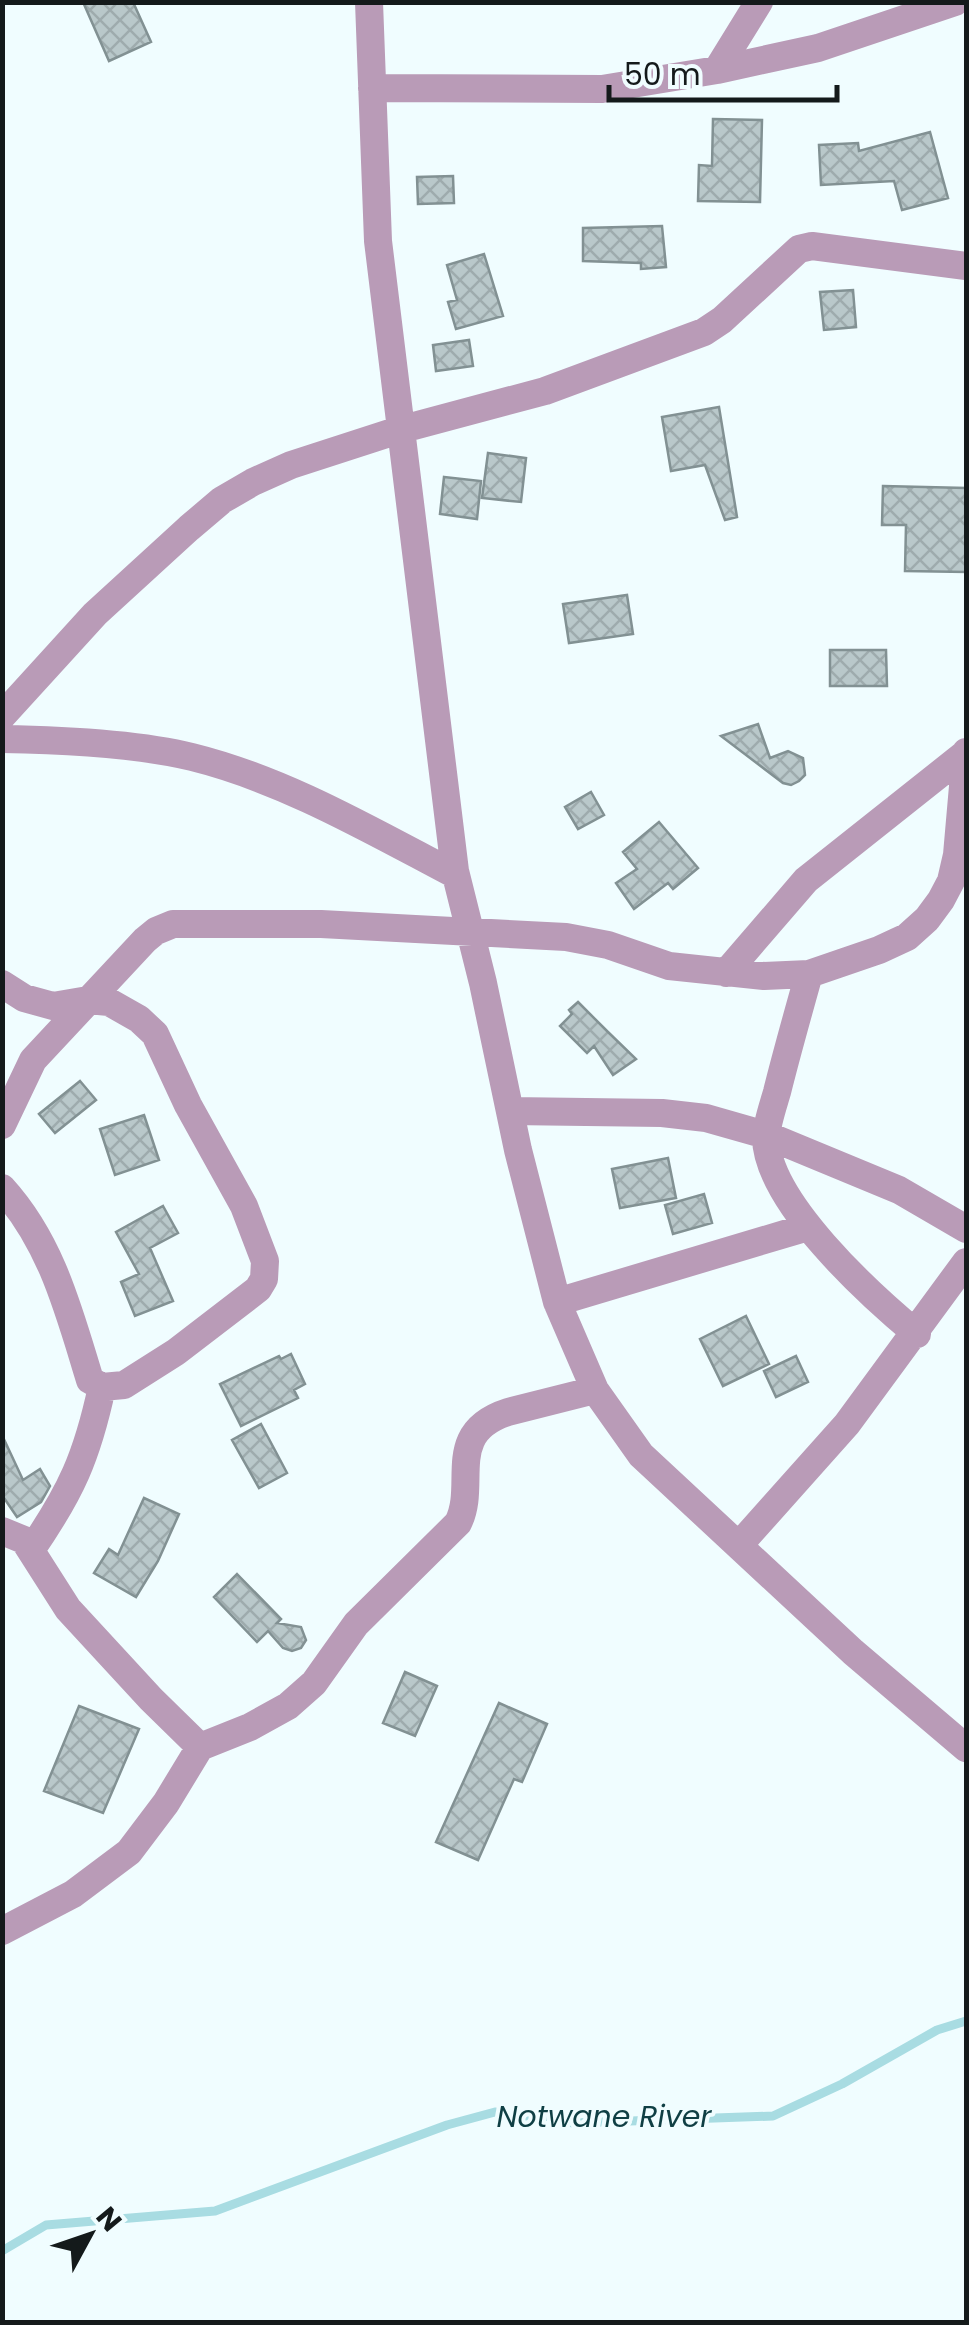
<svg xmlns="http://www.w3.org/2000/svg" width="969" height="2325" font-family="Poppins,sans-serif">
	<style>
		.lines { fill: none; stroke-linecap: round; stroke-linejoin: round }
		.stream { stroke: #a8dce2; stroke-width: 9 }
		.building { fill: url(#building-cross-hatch); stroke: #829193; stroke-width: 2.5 }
		.minor { stroke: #b99bb7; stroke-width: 28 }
		.labels { text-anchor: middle; stroke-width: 8; stroke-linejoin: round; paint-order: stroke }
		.water-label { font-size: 30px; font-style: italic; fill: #0f3f44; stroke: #f0fdff }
	</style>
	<defs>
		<pattern id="building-cross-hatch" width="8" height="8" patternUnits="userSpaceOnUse" patternTransform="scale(2.5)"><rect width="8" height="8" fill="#b9c8ca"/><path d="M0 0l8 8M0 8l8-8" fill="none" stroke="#9eabad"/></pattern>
	</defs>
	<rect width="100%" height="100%" fill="#f0fdff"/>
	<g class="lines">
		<path class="stream" d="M 2,2251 L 46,2225 L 215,2211 L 447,2125 L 495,2112 L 574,2123 L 773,2116 L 842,2084 L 937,2030 L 966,2021"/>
	</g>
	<path class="building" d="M 83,2 L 133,2 L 151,42 L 109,61 Z
		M 713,119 L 762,120 L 760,202 L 698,201 L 699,165 L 712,166 Z
		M 930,132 L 948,198 L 902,210 L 894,181 L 821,185 L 819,145 L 858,143 L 859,151 Z
		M 453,176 L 454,203 L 418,204 L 417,177 Z
		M 662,226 L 666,267 L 641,269 L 641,263 L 583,261 L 583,228 Z
		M 484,254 L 503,316 L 456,329 L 448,302 L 457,300 L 447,265 Z
		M 853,290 L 856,327 L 824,330 L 820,292 Z
		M 469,340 L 473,366 L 436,371 L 433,345 Z
		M 719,407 L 737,517 L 725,520 L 705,465 L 671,471 L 662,417 Z
		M 488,453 L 526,458 L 521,502 L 482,498 Z
		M 444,477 L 481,481 L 477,519 L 440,514 Z
		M 883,486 L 966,488 L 966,572 L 905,571 L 906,525 L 882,525 Z
		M 627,595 L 633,634 L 569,643 L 563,604 Z
		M 830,650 L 886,650 L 887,686 L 830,686 Z
		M 758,724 L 770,758 L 788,751 L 803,758 L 805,775 L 799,781 L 791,785 L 783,783 L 721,736 Z
		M 591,792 L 604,815 L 578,829 L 565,807 Z
		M 659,822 L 698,868 L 673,889 L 668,883 L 634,909 L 616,883 L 637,869 L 623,852 Z
		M 578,1002 L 608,1032 L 636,1059 L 613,1075 L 594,1046 L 587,1053 L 560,1026 L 572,1014 L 569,1010 Z
		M 80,1081 L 96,1100 L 55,1133 L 39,1114 Z
		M 144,1115 L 159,1160 L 115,1175 L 100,1129 Z
		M 668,1158 L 676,1198 L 620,1208 L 612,1169 Z
		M 704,1194 L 712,1223 L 673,1234 L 665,1205 Z
		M 163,1206 L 178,1233 L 150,1248 L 173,1301 L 135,1316 L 121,1282 L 139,1274 L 116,1232 Z
		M 746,1316 L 769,1364 L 723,1386 L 700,1339 Z
		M 291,1354 L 305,1384 L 294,1390 L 298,1398 L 241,1426 L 220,1384 L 279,1356 L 281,1359 Z
		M 796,1356 L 808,1382 L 776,1397 L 764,1371 Z
		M 261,1424 L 287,1473 L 259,1488 L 232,1440 Z
		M 2,1435 L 23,1480 L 40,1469 L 50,1486 L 41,1502 L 17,1517 L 2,1495 Z
		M 144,1498 L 179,1514 L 158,1561 L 136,1597 L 94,1573 L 109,1549 L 118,1555 Z
		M 237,1574 L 281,1619 L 277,1623 L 301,1627 L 306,1640 L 301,1648 L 292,1651 L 283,1648 L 268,1631 L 257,1642 L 214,1597 Z
		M 405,1672 L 437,1686 L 415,1736 L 383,1723 Z
		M 499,1703 L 547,1724 L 522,1782 L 514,1779 L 478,1860 L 436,1842 Z
		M 79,1706 L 139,1729 L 103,1813 L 44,1791 Z"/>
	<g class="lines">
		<path class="minor" d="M 369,2 L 378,241 L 455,871 L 483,983 L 518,1150 L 557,1302 L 595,1390 L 641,1455 L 853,1652 L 966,1748
			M 717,70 L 759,2
			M 372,88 L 602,89 L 717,70 L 818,48 L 955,2
			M 2,716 L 95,614 L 189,528 L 222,500 L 253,482 L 291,465 L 399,430 L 545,391 L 704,332 L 722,320 L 799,249 L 812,246 L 966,266
			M 2,739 C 62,740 135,743 192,757 C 285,780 372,831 456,875
			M 726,973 L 806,880 L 966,753
			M 809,974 C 798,1013 787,1052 777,1092 C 773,1106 767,1123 766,1137 C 766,1201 870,1295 917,1334
			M 2,984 L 24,998 L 53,1006 L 88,1000 L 109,1002 L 139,1019 L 155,1034 L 188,1105 L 244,1206 L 265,1261 L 264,1279 L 258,1289 L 176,1352 L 124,1385 L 102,1387 L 90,1380 C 69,1312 52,1243 2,1188
			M 510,1111 L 662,1113 L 706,1118 L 766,1135 L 899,1190 L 966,1229
			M 2,1125 L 33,1060 L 145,940 L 156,931 L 173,924 L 321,924 L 566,937 L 608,945 L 669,966 L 764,976 L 809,974 L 879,950 L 907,937 L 927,919 L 941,900 L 951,881 L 957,855 L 966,752
			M 557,1302 L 808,1227
			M 2,1531 L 24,1540 L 68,1609 L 151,1699 L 200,1747
			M 740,1544 L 847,1424 L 966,1262
			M 31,1550 C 71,1492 87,1457 102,1387
			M 2,1931 L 73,1894 L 129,1852 L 166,1803 L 200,1747 L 250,1727 L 288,1706 L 314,1683 L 356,1624 L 458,1523 C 478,1484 443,1433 508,1412 L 595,1390"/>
	</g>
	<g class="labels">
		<g class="water-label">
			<text x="604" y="2127">Notwane River</text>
		</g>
	</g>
	<rect width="969" height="2325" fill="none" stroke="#141a1b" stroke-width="10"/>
	<g transform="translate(90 2235) rotate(50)" stroke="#f0fdff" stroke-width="8" paint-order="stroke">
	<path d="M0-8L18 38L0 25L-18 38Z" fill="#141a1b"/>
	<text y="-15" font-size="28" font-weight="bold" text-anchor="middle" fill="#141a1b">N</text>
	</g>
	<path d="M609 85v15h228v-15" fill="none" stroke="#141a1b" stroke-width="5"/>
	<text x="624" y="85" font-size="30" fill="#141a1b" stroke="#f0fdff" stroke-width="8" paint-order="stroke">50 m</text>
</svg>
